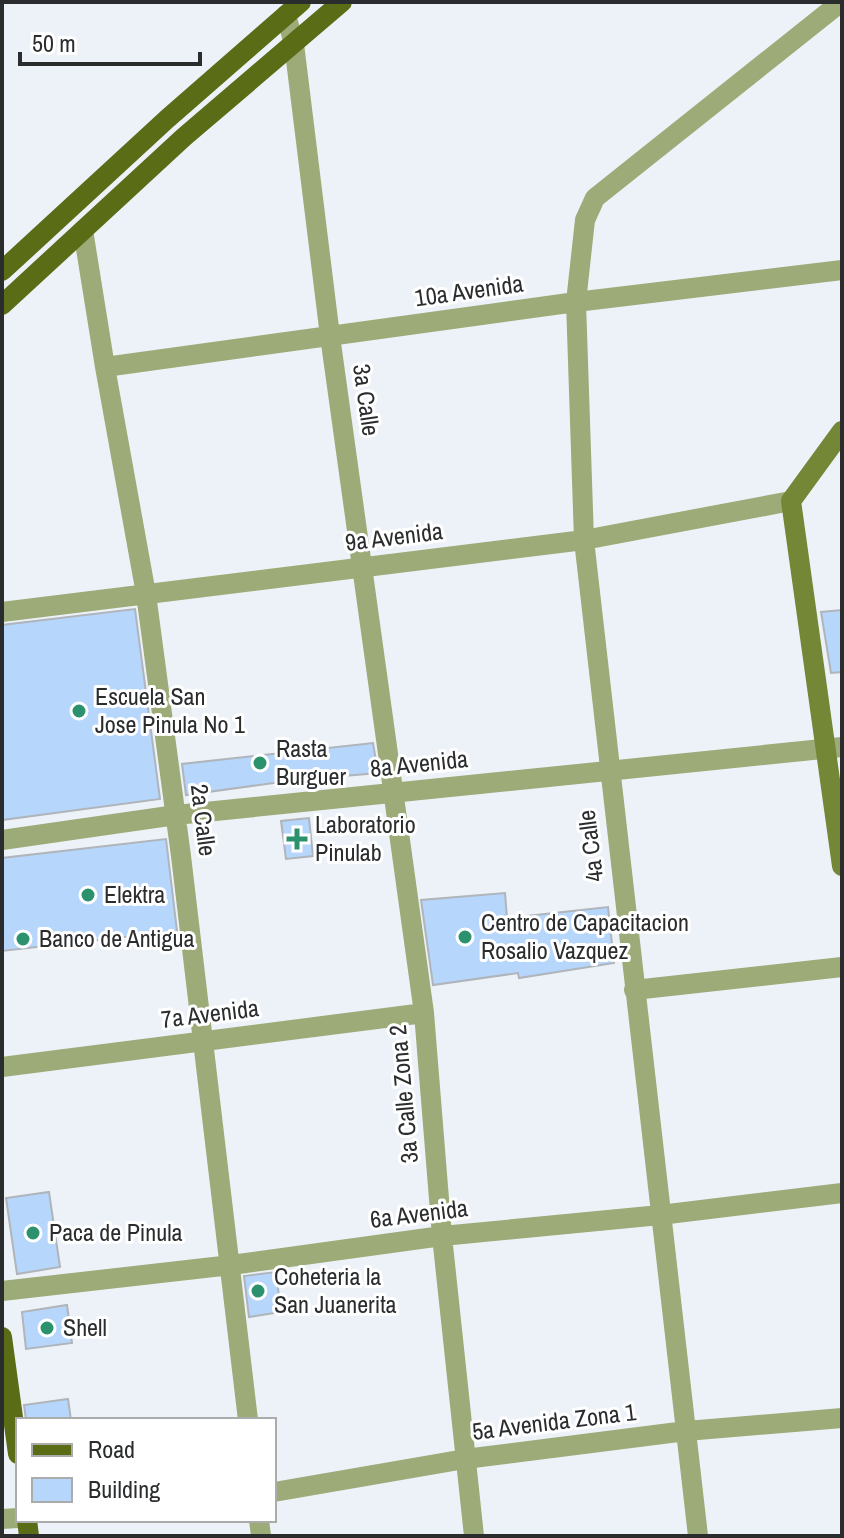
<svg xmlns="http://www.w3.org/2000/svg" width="844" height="1538" font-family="'Archivo Narrow',sans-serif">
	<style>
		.building { fill: #b6d7fb; stroke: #afb5ba; stroke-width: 2 }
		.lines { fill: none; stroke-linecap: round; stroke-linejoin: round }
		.street { stroke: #9cab77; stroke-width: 20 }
		.secondary { stroke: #748736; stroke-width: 20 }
		.primary { stroke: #5a6c16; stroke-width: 20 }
		.poi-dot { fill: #2c916d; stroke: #fff; stroke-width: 3 }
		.labels { text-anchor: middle; stroke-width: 6; stroke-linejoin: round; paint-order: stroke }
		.street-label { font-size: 24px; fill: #2a2c2e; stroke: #fff }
		.poi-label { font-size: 24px; fill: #2a2c2e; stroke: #fff; text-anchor: start }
	</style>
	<rect width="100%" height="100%" fill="#edf2f9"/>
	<path class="building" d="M 135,609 L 160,799 L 2,820 L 2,625 Z
		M 842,610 L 842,672 L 831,673 L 821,612 Z
		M 373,743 L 378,773 L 295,780 L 186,795 L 182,764 Z
		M 309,818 L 313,856 L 286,859 L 281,821 Z
		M 166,839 L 177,931 L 2,951 L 2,858 Z
		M 505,893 L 507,918 L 608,907 L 614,963 L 519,978 L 518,973 L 433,985 L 421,900 Z
		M 49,1192 L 60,1267 L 17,1274 L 6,1198 Z
		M 276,1272 L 281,1312 L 249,1317 L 244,1276 Z
		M 67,1305 L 72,1343 L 26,1349 L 22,1312 Z
		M 68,1399 L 71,1420 L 26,1420 L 24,1405 Z"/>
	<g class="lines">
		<path class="street" d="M 286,15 L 294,44 L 330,336 L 424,1013 L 442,1236 L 474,1536
			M 83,230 L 105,367 L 146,594 L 181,856 L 248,1420
			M 105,367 L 576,302 L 842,270
			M 2,612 L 584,540 L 791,501
			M 2,840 L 176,815 L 842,747
			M 634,990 L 842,967
			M 2,1067 L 424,1013
			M 2,1291 L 231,1265 L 442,1236 L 660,1215 L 842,1193
			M 274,1492 L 465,1459 L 686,1431 L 842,1418
			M 2,1519 L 18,1518
			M 259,1520 L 261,1536
			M 698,1536 L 584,540 L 576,302 L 585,220 L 595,198 L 841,2"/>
		<path class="secondary" d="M 842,431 L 791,501 L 842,866"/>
		<path class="primary" d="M 2,271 L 167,119 L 301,2
			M 2,305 L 184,137 L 342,2
			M 2,1337 L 18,1454
			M 27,1520 L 29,1536"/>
	</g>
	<g class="poi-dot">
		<circle cx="79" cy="711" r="8"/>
		<circle cx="260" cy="763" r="8"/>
		<path d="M293 827h8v8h8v8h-8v8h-8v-8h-8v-8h8z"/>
		<circle cx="88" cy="895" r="8"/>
		<circle cx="465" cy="937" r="8"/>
		<circle cx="23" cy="939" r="8"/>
		<circle cx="33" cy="1233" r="8"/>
		<circle cx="258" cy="1291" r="8"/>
		<circle cx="47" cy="1328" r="8"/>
	</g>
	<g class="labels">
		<g class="street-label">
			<text transform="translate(469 291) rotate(-8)" y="8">10a Avenida</text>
			<text transform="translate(366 400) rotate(82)" y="8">3a Calle</text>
			<text transform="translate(394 537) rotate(-7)" y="8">9a Avenida</text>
			<text transform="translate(419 764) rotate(-6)" y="8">8a Avenida</text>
			<text transform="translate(203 820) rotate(83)" y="8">2a Calle</text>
			<text transform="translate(591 846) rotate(-97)" y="8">4a Calle</text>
			<text transform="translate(210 1014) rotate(-7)" y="8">7a Avenida</text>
			<text transform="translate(404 1094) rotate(-95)" y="8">3a Calle Zona 2</text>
			<text transform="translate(419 1214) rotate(-7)" y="8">6a Avenida</text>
			<text transform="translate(554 1422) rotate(-7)" y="8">5a Avenida Zona 1</text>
		</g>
		<g class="poi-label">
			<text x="95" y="705">Escuela San<tspan x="95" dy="28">Jose Pinula No 1</tspan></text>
			<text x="276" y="757">Rasta<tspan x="276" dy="28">Burguer</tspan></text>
			<text x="315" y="833">Laboratorio<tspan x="315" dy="28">Pinulab</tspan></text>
			<text x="104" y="903">Elektra</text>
			<text x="481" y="931">Centro de Capacitacion<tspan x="481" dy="28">Rosalio Vazquez</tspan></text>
			<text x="39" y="947">Banco de Antigua</text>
			<text x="49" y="1241">Paca de Pinula</text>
			<text x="274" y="1285">Coheteria la<tspan x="274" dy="28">San Juanerita</tspan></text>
			<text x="63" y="1336">Shell</text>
		</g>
	</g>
	<rect width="844" height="1538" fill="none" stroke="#2a2c2e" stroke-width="8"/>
	<rect x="16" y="1418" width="260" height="104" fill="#ffffff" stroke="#aaabab" stroke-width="2"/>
	<rect x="32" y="1444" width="40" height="12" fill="#5a6c16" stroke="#aaabab" stroke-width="2"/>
	<text x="88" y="1458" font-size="24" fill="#2a2c2e">Road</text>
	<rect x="32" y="1478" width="40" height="24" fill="#b6d7fb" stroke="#aaabab" stroke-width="2"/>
	<text x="88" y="1498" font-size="24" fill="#2a2c2e">Building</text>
	<path d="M20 52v12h180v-12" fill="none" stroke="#2a2c2e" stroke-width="4"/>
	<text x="32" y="52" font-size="24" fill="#2a2c2e" stroke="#ffffff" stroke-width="6" paint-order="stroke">50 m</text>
</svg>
